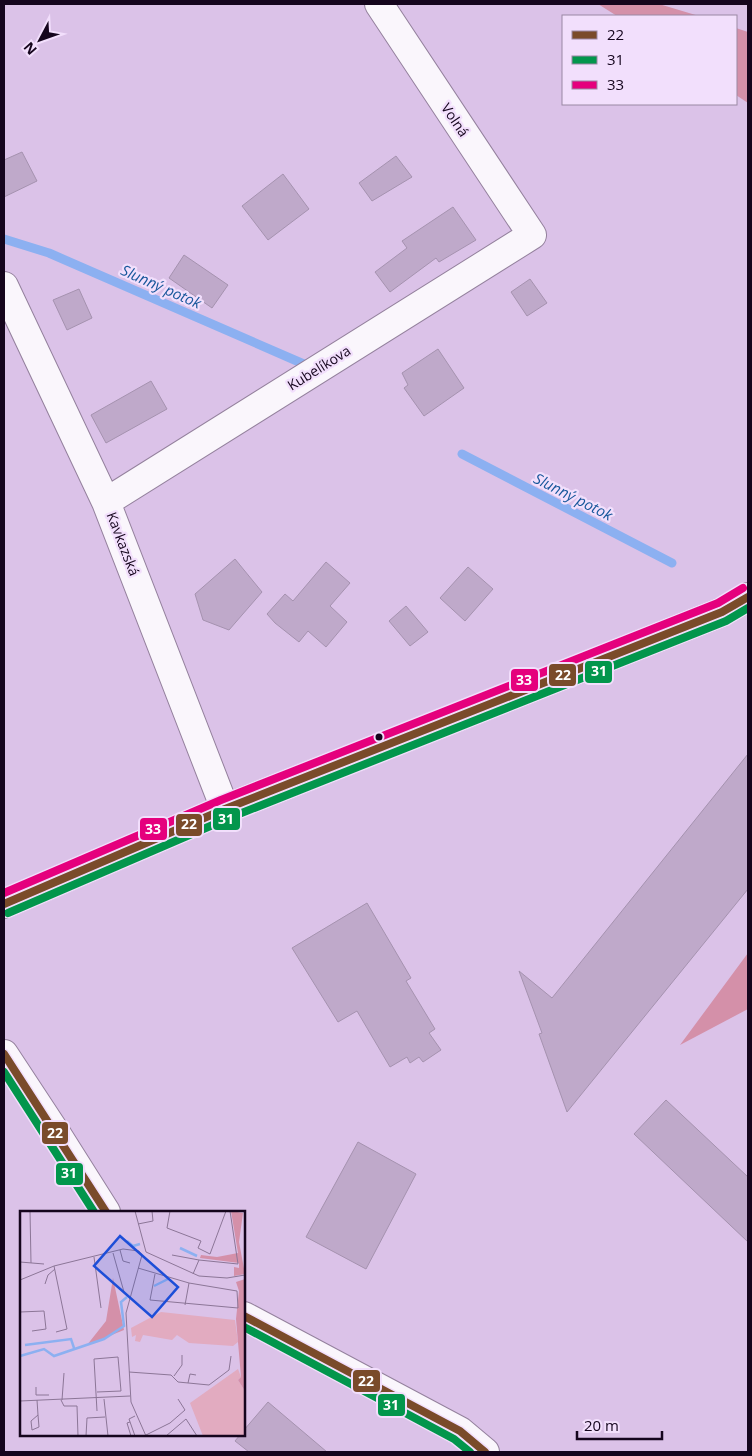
<svg xmlns="http://www.w3.org/2000/svg" width="752" height="1456" font-family="'Open Sans',sans-serif">
	<style>
		.forest { fill: #d490a9 }
		.lines { fill: none; stroke-linecap: round; stroke-linejoin: round }
		.stream { stroke: #8cb0f1; stroke-width: 9 }
		.building { fill: #bfa9ca; stroke: #a592af }
		.minor-casing { stroke: #94819d; stroke-width: 30 }
		.tertiary-casing { stroke: #94819d; stroke-width: 30 }
		.minor { stroke: #faf6fc; stroke-width: 28 }
		.tertiary { stroke: #faf6fc; stroke-width: 28 }
		.bus-1-casing { stroke: #f2dffc; stroke-width: 11 }
		.bus-2-casing { stroke: #f2dffc; stroke-width: 11 }
		.bus-3-casing { stroke: #f2dffc; stroke-width: 11 }
		.bus-1 { stroke: #7a4b2a; stroke-width: 8 }
		.bus-2 { stroke: #02964c; stroke-width: 8 }
		.bus-3 { stroke: #e5007d; stroke-width: 8 }
		.bus-dot { fill: #15051d; stroke: #f2dffc; stroke-width: 2 }
		.labels { text-anchor: middle; stroke-width: 4.5; stroke-linejoin: round; paint-order: stroke }
		.street-label { font-size: 14px; fill: #15051d; stroke: #f2dffc }
		.water-label { font-size: 15px; font-style: italic; fill: #16569a; stroke: #f2dffc }
		.inset-river { fill: none; stroke: #8cb0f1; stroke-width: 2.5 }
		.inset-road { fill: none; stroke: #8c7697; stroke-width: 1 }
		.view { fill: #1d4ed8; fill-opacity: 0.15; stroke: #1d4ed8; stroke-width: 2.5 }
		.inset-edge { fill: none; stroke: #15051d; stroke-width: 2.5 }
		.line-badge { stroke: #f2dffc; stroke-width: 2 }
		.badge-label { font-size: 14px; text-anchor: middle; font-weight: bold; fill: #fff }
	</style>
	<rect width="100%" height="100%" fill="#dbc2e8"/>
	<path class="forest" d="M 598,4 L 659,4 L 699,16 L 617,16 Z
		M 736,28 L 748,32 L 748,103 L 736,95 Z
		M 748,953 L 748,1009 L 680,1045 Z"/>
	<g class="lines">
		<path class="stream" d="M 4,239 L 49,253 L 306,365
			M 462,454 L 672,563"/>
	</g>
	<path class="building" d="M 22,152 L 37,181 L 4,197 L 4,160 Z
		M 396,156 L 412,177 L 372,201 L 359,183 Z
		M 283,174 L 309,209 L 268,240 L 242,206 Z
		M 453,207 L 476,240 L 439,262 L 436,258 L 390,292 L 375,272 L 407,248 L 402,241 Z
		M 184,255 L 228,285 L 212,308 L 169,278 Z
		M 530,279 L 547,303 L 527,316 L 511,292 Z
		M 79,289 L 92,318 L 67,330 L 53,300 Z
		M 438,349 L 464,388 L 424,416 L 404,388 L 408,385 L 402,373 Z
		M 151,381 L 167,409 L 106,443 L 91,415 Z
		M 235,559 L 262,592 L 229,630 L 203,620 L 195,594 Z
		M 326,562 L 350,583 L 330,606 L 347,622 L 326,647 L 308,631 L 299,642 L 275,623 L 267,614 L 285,594 L 293,601 Z
		M 468,567 L 493,589 L 465,621 L 440,598 Z
		M 406,606 L 428,632 L 410,646 L 389,621 Z
		M 748,754 L 748,889 L 567,1112 L 539,1034 L 542,1033 L 519,971 L 552,998 Z
		M 367,903 L 411,978 L 406,981 L 435,1029 L 429,1033 L 441,1050 L 423,1062 L 419,1057 L 410,1063 L 407,1057 L 390,1067 L 357,1011 L 338,1022 L 292,948 Z
		M 666,1100 L 748,1177 L 748,1242 L 634,1134 Z
		M 358,1142 L 416,1174 L 366,1269 L 306,1237 Z
		M 268,1402 L 327,1452 L 249,1452 L 235,1441 L 240,1435 L 244,1435 L 244,1430 Z"/>
	<g class="lines">
		<defs>
			<path id="minor" d="M 4,286 L 106,502 L 225,809
				M 106,502 L 532,235 L 379,4
				M 4,904 L 225,809 L 722,612 L 748,597"/>
			<path id="tertiary" d="M 4,1054 L 58,1136 L 106,1212
				M 244,1316 L 460,1431 L 485,1452"/>
		</defs>
		<use href="#minor" class="minor-casing"/>
		<use href="#tertiary" class="tertiary-casing"/>
		<use href="#minor" class="minor"/>
		<use href="#tertiary" class="tertiary"/>
		<defs>
			<path id="bus-1" d="M 4,904 L 225,809 L 722,612 L 748,597
				M 4,1054 L 106,1212
				M 244,1316 L 460,1431 L 485,1452"/>
			<path id="bus-2" d="M 8,913 L 229,818 L 726,621 L 748,608
				M 4,1072 L 94,1212
				M 244,1327 L 454,1439 L 470,1452"/>
			<path id="bus-3" d="M 4,893 L 221,800 L 718,603 L 743,588"/>
		</defs>
		<use href="#bus-1" class="bus-1-casing"/>
		<use href="#bus-2" class="bus-2-casing"/>
		<use href="#bus-3" class="bus-3-casing"/>
		<use href="#bus-1" class="bus-1"/>
		<use href="#bus-2" class="bus-2"/>
		<use href="#bus-3" class="bus-3"/>
	</g>
	<circle class="bus-dot" cx="379" cy="737" r="4.5"/>
	<g class="labels">
		<g class="street-label">
			<text transform="translate(455 120) rotate(56)" y="5">Volná</text>
			<text transform="translate(319 368) rotate(-32)" y="5">Kubelíkova</text>
			<text transform="translate(123 544) rotate(69)" y="5">Kavkazská</text>
		</g>
		<g class="water-label">
			<text transform="translate(161 287) rotate(24)" y="5">Slunný potok</text>
			<text transform="translate(573 497) rotate(27)" y="5">Slunný potok</text>
		</g>
	</g>
	<g transform="translate(20 1211)">
		<rect width="225" height="225" fill="#dbc2e8"/>
		<path d="M 141,101 L 215,109 L 218,131 L 213,135 L 169,132 L 157,124 L 152,129 L 123,124 L 120,131 L 115,130 L 116,124 L 112,126 L 111,117 ZM 218,158 L 221,166 L 218,169 L 225,180 L 225,224 L 183,225 L 170,192 Z" fill="#e2abc0"/>
		<path d="M 211,0 L 223,2 L 219,31 L 225,63 L 214,65 L 214,56 L 219,57 L 219,52 L 180,47 L 181,44 L 197,46 L 218,42 ZM 93,67 L 104,119 L 67,134 L 86,110 ZM 225,68 L 225,180 L 218,169 L 221,166 L 216,108 L 219,80 L 216,71 Z" fill="#d490a9"/>
		<path class="inset-river" d="M 107,30 L 113,35 L 120,33M 160,37 L 177,45M 134,75 L 148,68M 5,134 L 51,128 L 54,137M 0,145 L 24,138 L 34,145 L 84,128 L 104,115 L 101,91 L 107,86"/>
		<path class="inset-road" d="M 10,0 L 11,52M 115,0 L 126,41 L 179,65 L 207,67 L 225,64M 150,0 L 147,17 L 181,30 L 178,37 L 190,43 L 206,0M 118,13 L 133,10 L 132,0M 100,39 L 103,50 L 110,52M 93,42 L 104,81M 122,44 L 106,102 L 111,191 L 126,225M 152,44 L 179,49 L 173,63M 74,46 L 81,97M 179,49 L 218,53 L 210,0M 0,51 L 24,53M 34,55 L 47,118 L 36,121M 118,57 L 169,72 L 217,80 L 218,97 L 130,89 L 135,63M 0,69 L 34,55 L 103,38 L 119,40 L 122,44M 25,73 L 28,64 L 35,58M 165,94 L 169,72M 0,101 L 24,100 L 26,118 L 12,120M 109,161 L 151,164 L 158,171 L 189,174 L 209,159 L 211,145M 154,165 L 162,154 L 162,144M 168,172 L 170,163 L 176,164M 16,176 L 16,184 L 29,184M 84,188 L 88,225M 17,189 L 18,204 L 19,216 L 12,219 L 11,210 L 18,204M 41,189 L 44,195 L 57,195 L 58,225M 42,189 L 44,162M 0,190 L 110,185M 77,200 L 74,148 L 98,146 L 101,180 L 77,181M 110,211 L 107,212 L 111,225M 126,224 L 150,212 L 165,199 L 158,188M 66,225 L 67,207 L 85,206M 115,225 L 109,208 L 115,205M 146,225 L 166,208 L 177,225"/>
		<path class="view" d="M 100,25 L 158,76 L 132,106 L 74,55 Z"/>
		<rect width="225" height="225" class="inset-edge"/>
	</g>
	<g class="line-badge">
		<rect x="584" y="660" width="29" height="24" rx="5" fill="#02964c"/>
		<rect x="548" y="663" width="29" height="24" rx="5" fill="#7a4b2a"/>
		<rect x="510" y="668" width="29" height="24" rx="5" fill="#e5007d"/>
		<rect x="212" y="807" width="29" height="24" rx="5" fill="#02964c"/>
		<rect x="175" y="813" width="28" height="24" rx="5" fill="#7a4b2a"/>
		<rect x="139" y="817" width="29" height="24" rx="5" fill="#e5007d"/>
		<rect x="41" y="1121" width="28" height="24" rx="5" fill="#7a4b2a"/>
		<rect x="55" y="1162" width="29" height="24" rx="5" fill="#02964c"/>
		<rect x="352" y="1369" width="29" height="24" rx="5" fill="#7a4b2a"/>
		<rect x="377" y="1393" width="29" height="24" rx="5" fill="#02964c"/>
	</g>
	<g class="badge-label">
		<text x="599" y="676">31</text>
		<text x="563" y="680">22</text>
		<text x="524" y="685">33</text>
		<text x="226" y="824">31</text>
		<text x="189" y="829">22</text>
		<text x="153" y="834">33</text>
		<text x="55" y="1138">22</text>
		<text x="69" y="1178">31</text>
		<text x="366" y="1386">22</text>
		<text x="391" y="1410">31</text>
	</g>
	<rect width="752" height="1456" fill="none" stroke="#15051d" stroke-width="10"/>
	<rect x="562" y="15" width="175" height="90" fill="#f2dffc" stroke="#9a88a3"/>
	<rect x="572" y="31" width="25" height="8" fill="#7a4b2a" stroke="#9a88a3"/>
	<text x="607" y="40" font-size="15" fill="#15051d">22</text>
	<rect x="572" y="56" width="25" height="8" fill="#02964c" stroke="#9a88a3"/>
	<text x="607" y="65" font-size="15" fill="#15051d">31</text>
	<rect x="572" y="81" width="25" height="8" fill="#e5007d" stroke="#9a88a3"/>
	<text x="607" y="90" font-size="15" fill="#15051d">33</text>
	<g transform="translate(40 40) rotate(229)" stroke="#f2dffc" stroke-width="4" paint-order="stroke">
	<path d="M0-4L9 19L0 12L-9 19Z" fill="#15051d"/>
	<text y="-8" font-size="14" font-weight="bold" text-anchor="middle" fill="#15051d">N</text>
	</g>
	<path d="M577 1431v8h85v-8" fill="none" stroke="#15051d" stroke-width="2.5"/>
	<text x="584" y="1431" font-size="15" fill="#15051d" stroke="#f2dffc" stroke-width="4" paint-order="stroke">20 m</text>
</svg>
